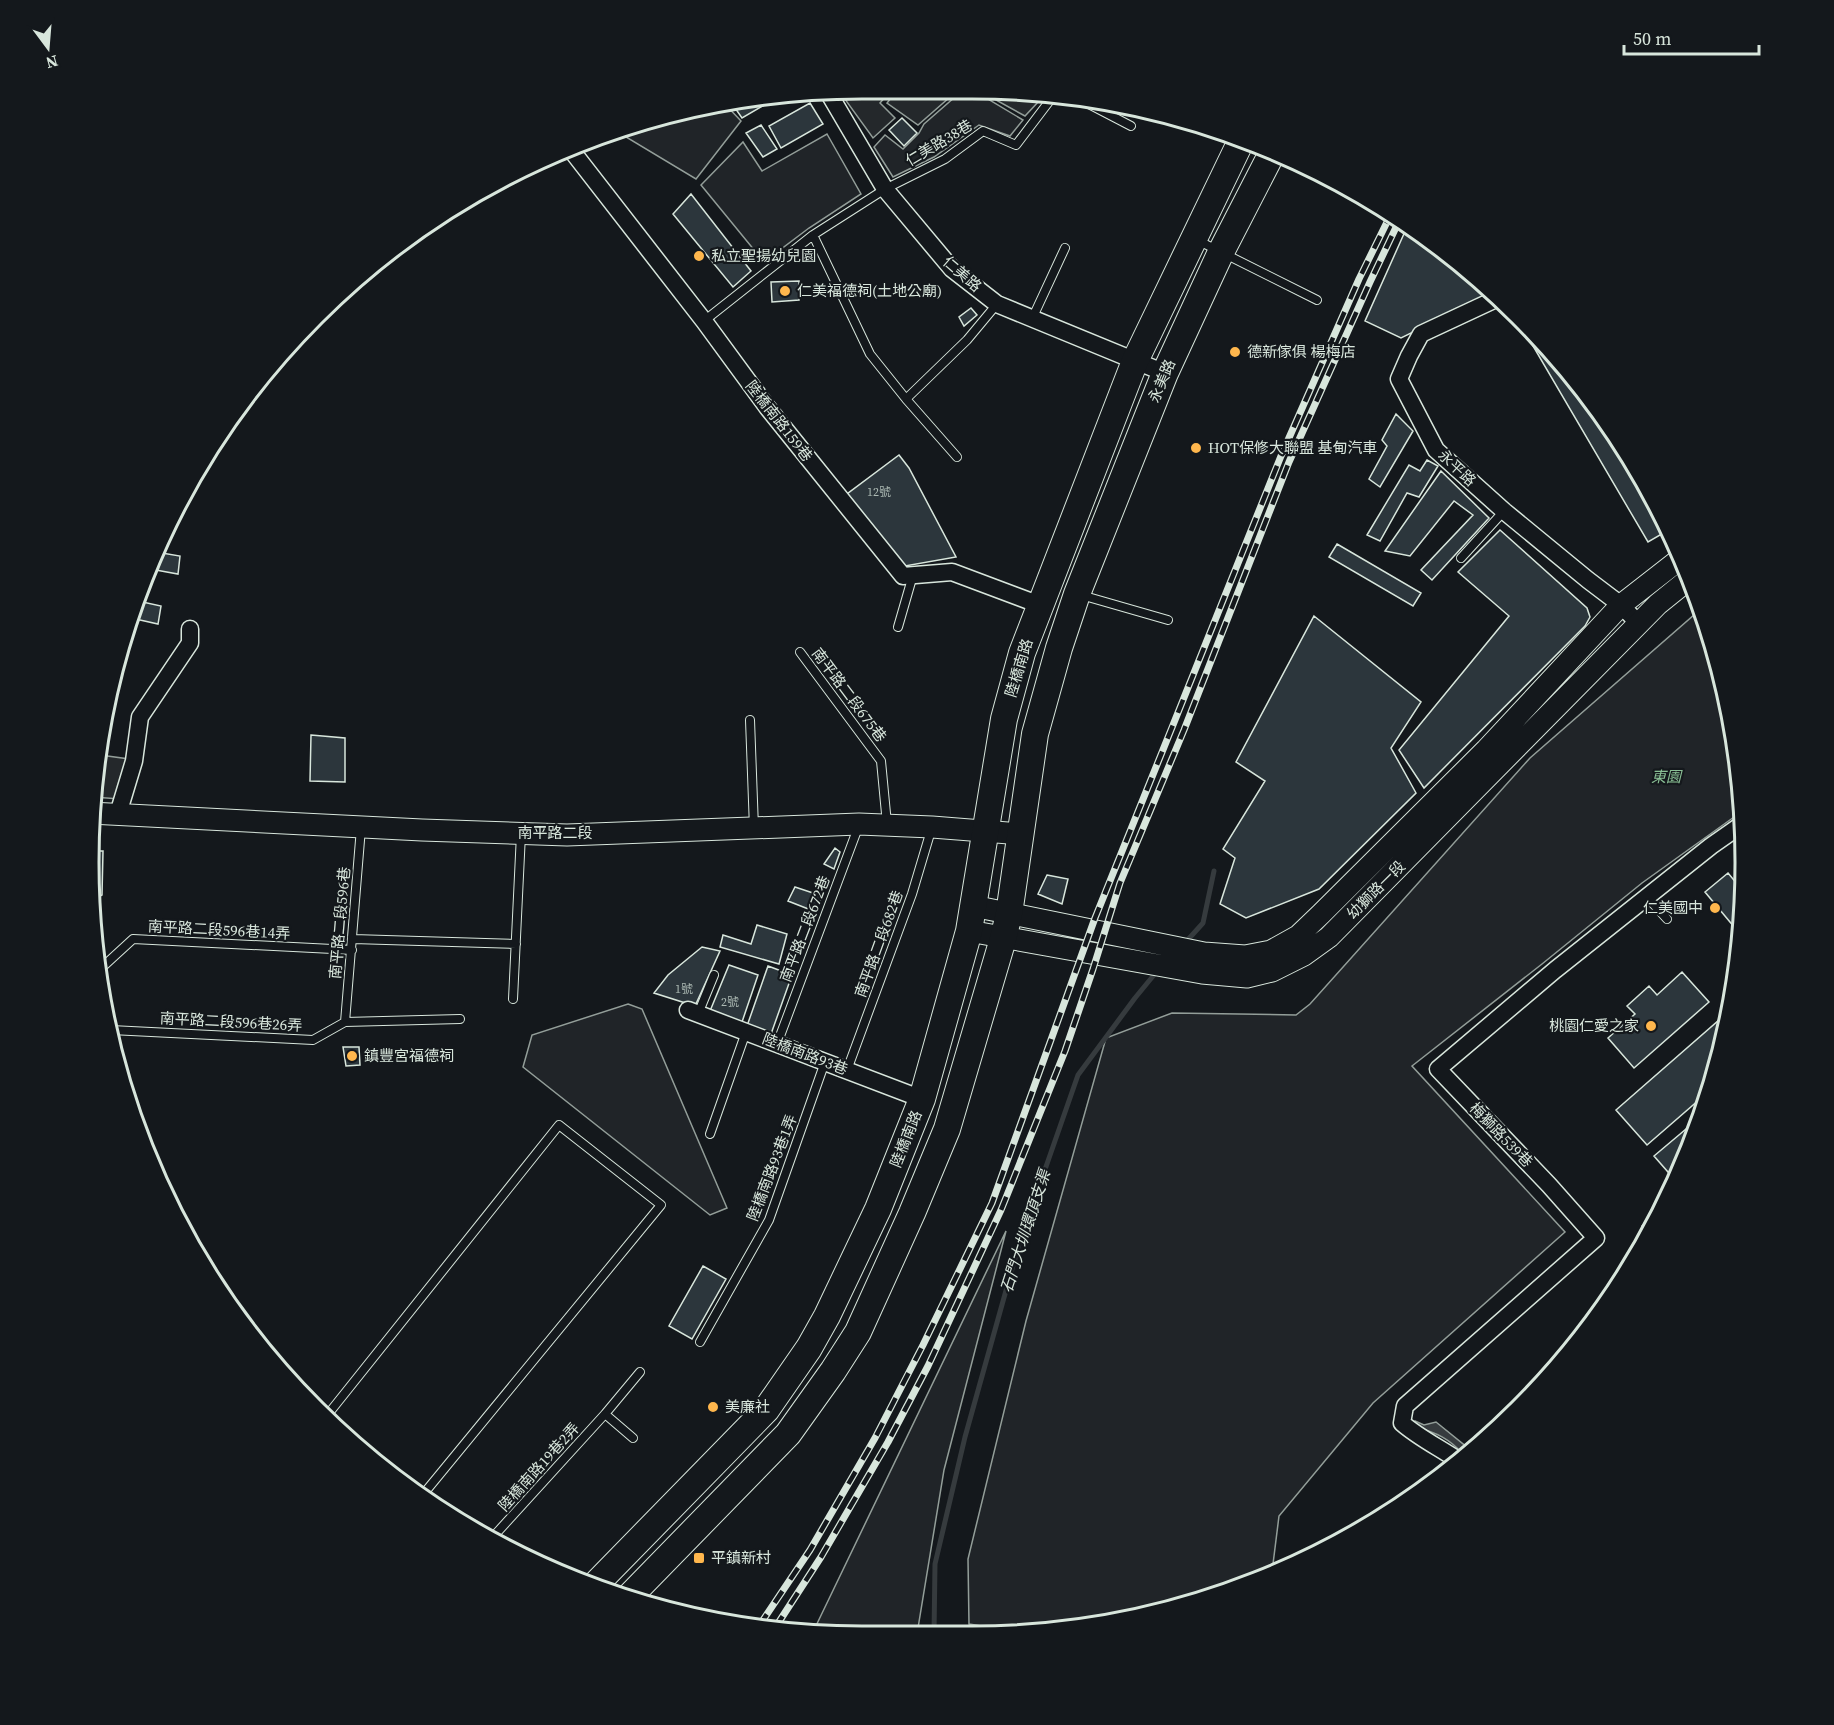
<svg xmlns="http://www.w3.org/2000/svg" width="1834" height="1725" font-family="'Source Serif 4','Noto Sans TC',serif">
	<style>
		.green { fill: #202428; stroke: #939e99; stroke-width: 1.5 }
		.parking { fill: #24282b; stroke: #939e99; stroke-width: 1.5 }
		.water { fill: #363b3e; stroke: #939e99; stroke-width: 1.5 }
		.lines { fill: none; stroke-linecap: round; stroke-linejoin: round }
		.stream { stroke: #363b3e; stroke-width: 5 }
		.building { fill: #2c363c; stroke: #d8e6dc; stroke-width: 1.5 }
		.service-casing { stroke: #d8e6dc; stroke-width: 10 }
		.minor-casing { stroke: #d8e6dc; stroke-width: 19 }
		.tertiary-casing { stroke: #d8e6dc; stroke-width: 23 }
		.primary-casing { stroke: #d8e6dc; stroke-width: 28 }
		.service { stroke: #14181c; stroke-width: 8 }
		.minor { stroke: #14181c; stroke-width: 16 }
		.tertiary { stroke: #14181c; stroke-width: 21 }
		.primary { stroke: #14181c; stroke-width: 26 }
		.rail-casing { stroke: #d8e6dc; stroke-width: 7 }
		.rail { stroke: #14181c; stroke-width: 4.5; stroke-dasharray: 14; stroke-linecap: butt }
		.poi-dot { fill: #ffb74d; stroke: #14181c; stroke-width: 2 }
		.labels { text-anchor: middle; stroke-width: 4.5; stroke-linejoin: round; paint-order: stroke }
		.number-label { font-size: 12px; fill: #adbab4 }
		.street-label { font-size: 15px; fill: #d8e6dc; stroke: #14181c }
		.poi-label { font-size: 15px; fill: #d8e6dc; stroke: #14181c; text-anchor: start }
		.park-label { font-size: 15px; font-style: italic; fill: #8ac095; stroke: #14181c }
		.water-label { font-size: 16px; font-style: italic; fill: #d8e6dc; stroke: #14181c }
		.rim { fill: none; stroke: #d8e6dc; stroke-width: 3 }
	</style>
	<rect width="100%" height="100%" fill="#14181c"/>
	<path class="green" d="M 963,90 L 973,90 L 1023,120 L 1010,136 L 979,125 L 934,157 L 893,177 L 874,147 L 885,135 L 903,149 L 919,133 L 924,124 Z
		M 723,102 L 741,121 L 696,179 L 626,137 L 624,133 L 711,103 Z
		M 827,134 L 861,194 L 809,228 L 764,262 L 701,185 L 743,142 L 762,171 Z
		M 1702,608 L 1705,614 L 1739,761 L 1741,812 L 1642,883 L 1542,964 L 1412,1066 L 1565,1232 L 1373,1403 L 1279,1516 L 1272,1572 L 1221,1595 L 1073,1630 L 1020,1632 L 969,1624 L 968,1559 L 1026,1321 L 1106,1038 L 1172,1013 L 1296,1015 L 1310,1004 L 1530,758 Z
		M 628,1004 L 642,1009 L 727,1208 L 710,1215 L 523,1067 L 532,1035 Z
		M 1006,1231 L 944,1470 L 917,1634 L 862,1636 L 813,1632 Z"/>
	<path class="parking" d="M 863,89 L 892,89 L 880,103 L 895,118 L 873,138 L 839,91 Z
		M 898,89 L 958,90 L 918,125 L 887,103 Z
		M 978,90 L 1022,90 L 1042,93 L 1039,101 L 1025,116 Z
		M 100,755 L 129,759 L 120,799 L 93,797 Z"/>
	<path class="water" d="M 1415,1421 L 1424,1425 L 1436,1422 L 1467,1447 L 1474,1450 L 1465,1456 C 1449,1438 1437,1433 1413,1426 Z"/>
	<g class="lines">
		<path class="stream" d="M 1184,944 L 1203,923 L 1214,871
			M 934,1634 L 935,1564 L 965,1437 L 1019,1244 L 1078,1075 L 1135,998 L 1158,970"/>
	</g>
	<path class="building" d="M 778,97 L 742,118 L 733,105 L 740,101 Z
		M 810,103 L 823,124 L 781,148 L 769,126 Z
		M 902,118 L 917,133 L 904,146 L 889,130 Z
		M 761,125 L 777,149 L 763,157 L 746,133 Z
		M 691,194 L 751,271 L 733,287 L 673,214 Z
		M 1407,227 L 1443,249 L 1491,294 L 1401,338 L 1365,321 Z
		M 799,281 L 799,300 L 772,302 L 771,282 Z
		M 971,308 L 977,315 L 964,326 L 959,317 Z
		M 1531,331 L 1554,352 L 1642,476 L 1667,531 L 1648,542 L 1526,334 Z
		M 1396,414 L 1413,431 L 1380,487 L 1369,479 L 1387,446 L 1382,440 Z
		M 899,455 L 909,468 L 956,557 L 905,566 L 847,494 Z
		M 1427,460 L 1438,466 L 1419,497 L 1407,493 L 1380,541 L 1367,535 L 1409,465 L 1420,471 Z
		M 1441,471 L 1489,518 L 1432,580 L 1421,570 L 1473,515 L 1454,501 L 1410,556 L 1385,551 Z
		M 1500,530 L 1587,608 L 1590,617 L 1585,626 L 1424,788 L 1399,750 L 1509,616 L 1458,572 Z
		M 1337,544 L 1421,593 L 1413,606 L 1329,557 Z
		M 156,552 L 180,556 L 178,574 L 150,569 Z
		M 138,601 L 161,606 L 158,624 L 131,618 Z
		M 1314,616 L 1421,702 L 1391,748 L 1416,793 L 1319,889 L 1246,918 L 1220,904 L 1235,858 L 1223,849 L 1265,781 L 1236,762 Z
		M 311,735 L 345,738 L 345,782 L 310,781 Z
		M 835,848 L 840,852 L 834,869 L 824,864 Z
		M 91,851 L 103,851 L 102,895 L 93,900 Z
		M 1728,873 L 1743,891 L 1744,913 L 1740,934 L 1705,892 Z
		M 1047,875 L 1068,879 L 1062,904 L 1038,894 Z
		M 795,887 L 822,896 L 816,912 L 788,901 Z
		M 757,925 L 787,934 L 779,964 L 720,947 L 723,935 L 751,944 Z
		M 702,947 L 720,951 L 695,1006 L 654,993 L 668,975 Z
		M 729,965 L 758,975 L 742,1022 L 710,1011 Z
		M 768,966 L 792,975 L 771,1034 L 747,1026 Z
		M 1682,972 L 1709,1002 L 1634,1068 L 1608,1038 L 1635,1014 L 1627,1006 L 1649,986 L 1657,995 Z
		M 1727,1013 L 1719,1062 L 1708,1092 L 1647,1145 L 1616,1110 Z
		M 343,1047 L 359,1047 L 360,1065 L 346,1066 Z
		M 1692,1124 L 1695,1127 L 1675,1180 L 1654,1156 Z
		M 1661,1210 L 1662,1211 L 1648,1233 L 1642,1226 Z
		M 703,1266 L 726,1279 L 692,1339 L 669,1326 Z"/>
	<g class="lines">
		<defs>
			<path id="service" d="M 1081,100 L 1131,126
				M 813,235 L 870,354 L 906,399 L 957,457
				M 1197,240 L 1317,300
				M 1032,319 L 1065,248
				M 704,321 L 813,235 L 885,189 L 945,159 L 983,131 L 1016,145 L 1054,95
				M 906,399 L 967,340 L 997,304
				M 1461,558 L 1504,511
				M 1081,595 L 1168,620
				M 898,627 L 913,575
				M 800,652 L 881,761 L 887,824
				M 750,720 L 754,828
				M 1647,897 L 1667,919
				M 353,939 L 516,944
				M 97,972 L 133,939 L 352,950
				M 513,999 L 521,834
				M 698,1014 L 714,975
				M 345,1022 L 361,828
				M 111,1030 L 313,1040 L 345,1022 L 460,1019
				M 777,1044 L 859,825
				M 847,1070 L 912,894 L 932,827
				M 710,1134 L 746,1032
				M 700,1342 L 769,1220 L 825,1062
				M 605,1414 L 633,1438
				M 325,1418 L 559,1125 L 661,1205 L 421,1497
				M 492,1538 L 605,1414 L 640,1372"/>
			<path id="minor" d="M 828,92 L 885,189 L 952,269 L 997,304 L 1165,373
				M 572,151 L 704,321 L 767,407 L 903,576 L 952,572 L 1040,605
				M 1496,299 L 1421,334 L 1409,356 L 1399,379 L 1436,450 L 1504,511 L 1588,580 L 1621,605 L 1639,624
				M 118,814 L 134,761 L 140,717 L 190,643 L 190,629
				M 688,1010 L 922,1099
				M 1457,1462 L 1456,1459 C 1438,1447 1418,1437 1402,1423 L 1405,1406 L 1596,1238 L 1549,1185 L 1438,1069 L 1555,970 L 1711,846 L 1741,825"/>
			<path id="tertiary" d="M 90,813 L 422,830 L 567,835 L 859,824 L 932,827 L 1021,834
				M 973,906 L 1204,953 L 1245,956 L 1271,951 L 1298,936 L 1321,914 L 1486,750 L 1621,605 L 1680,559
				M 969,931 L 1202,973 L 1247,977 L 1272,971 L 1304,955 L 1329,937 L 1658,604 L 1689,579"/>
			<path id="primary" d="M 594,1586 L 766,1410 L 809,1348 L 827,1316 L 878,1209 L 922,1099 L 969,931 L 1004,719 L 1022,653 L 1135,361 L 1241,141
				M 629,1597 L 788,1434 L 833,1371 L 858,1332 L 912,1213 L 947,1129 L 1003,939 L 1009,914 L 1035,734 L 1059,648 L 1077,594 L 1165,373 L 1221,252 L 1272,153"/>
		</defs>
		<use href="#service" class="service-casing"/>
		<use href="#minor" class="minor-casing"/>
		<use href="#tertiary" class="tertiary-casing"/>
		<use href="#primary" class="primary-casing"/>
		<use href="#service" class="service"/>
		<use href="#minor" class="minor"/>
		<use href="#tertiary" class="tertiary"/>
		<use href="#primary" class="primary"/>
		<defs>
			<path id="rail" d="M 759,1626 L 810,1550 L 875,1438 L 923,1345 L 992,1203 L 1095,918 L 1173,725 L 1281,456 L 1359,279 L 1390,216
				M 775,1628 L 821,1557 L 888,1442 L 928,1366 L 1001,1210 L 1065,1051 L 1093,969 L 1120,883 L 1184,730 L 1289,462 L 1370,282 L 1399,221"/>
		</defs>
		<use href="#rail" class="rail-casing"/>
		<use href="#rail" class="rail"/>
	</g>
	<g class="poi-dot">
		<circle cx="699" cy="256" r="6"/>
		<circle cx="785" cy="291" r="6"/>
		<circle cx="1235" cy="352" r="6"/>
		<circle cx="1196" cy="448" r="6"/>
		<circle cx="1715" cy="908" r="6"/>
		<circle cx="1651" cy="1026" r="6"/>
		<circle cx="352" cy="1056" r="6"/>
		<circle cx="713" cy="1407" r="6"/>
		<rect x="693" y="1552" width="12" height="12" rx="3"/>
	</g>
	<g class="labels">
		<g class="number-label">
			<text x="879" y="496">12號</text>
			<text x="684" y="993">1號</text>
			<text x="730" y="1006">2號</text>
		</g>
		<g class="street-label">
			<text transform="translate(939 143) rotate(-31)" y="5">仁美路38巷</text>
			<text transform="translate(962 274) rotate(41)" y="5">仁美路</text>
			<text transform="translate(1162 381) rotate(-67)" y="5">永美路</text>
			<text transform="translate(779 421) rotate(52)" y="5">陸橋南路159巷</text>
			<text transform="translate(1457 468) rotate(43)" y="5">永平路</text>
			<text transform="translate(1019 668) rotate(-73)" y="5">陸橋南路</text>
			<text transform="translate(849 695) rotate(53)" y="5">南平路二段675巷</text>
			<text x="555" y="838">南平路二段</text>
			<text transform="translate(1376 890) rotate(-45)" y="5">幼獅路一段</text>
			<text transform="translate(340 923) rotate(-85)" y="5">南平路二段596巷</text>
			<text transform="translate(805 929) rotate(-69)" y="5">南平路二段672巷</text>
			<text transform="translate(219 930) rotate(3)" y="5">南平路二段596巷14弄</text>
			<text transform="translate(879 944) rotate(-70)" y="5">南平路二段682巷</text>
			<text transform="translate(231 1022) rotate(3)" y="5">南平路二段596巷26弄</text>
			<text transform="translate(805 1054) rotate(21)" y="5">陸橋南路93巷</text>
			<text transform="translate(1501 1135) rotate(46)" y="5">梅獅路539巷</text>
			<text transform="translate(906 1139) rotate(-68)" y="5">陸橋南路</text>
			<text transform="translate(772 1168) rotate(-69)" y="5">陸橋南路93巷1弄</text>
			<text transform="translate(539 1467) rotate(-48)" y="5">陸橋南路19巷2弄</text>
		</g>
		<g class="poi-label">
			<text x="711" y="261">私立聖揚幼兒園</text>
			<text x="797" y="296">仁美福德祠(土地公廟)</text>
			<text x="1247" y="357">德新傢俱 楊梅店</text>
			<text x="1208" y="453">HOT保修大聯盟 基甸汽車</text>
			<text x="1703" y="913" text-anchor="end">仁美國中</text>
			<text x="1639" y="1031" text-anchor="end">桃園仁愛之家</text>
			<text x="364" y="1061">鎮豐宮福德祠</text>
			<text x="725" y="1412">美廉社</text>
			<text x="711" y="1563">平鎮新村</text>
		</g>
		<g class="park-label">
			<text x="1666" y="782">東園</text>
		</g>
		<g class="water-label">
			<text transform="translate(1025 1231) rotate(-72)" y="6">石門大圳環頂支渠</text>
		</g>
	</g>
	<path d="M0 0H1834V1725H0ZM862 99H972A763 763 0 0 1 1735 862V863A763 763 0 0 1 972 1626H862A763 763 0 0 1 99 863V862A763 763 0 0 1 862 99Z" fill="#14181c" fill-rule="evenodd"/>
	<path class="rim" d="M862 99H972A763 763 0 0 1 1735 862V863A763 763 0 0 1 972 1626H862A763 763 0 0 1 99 863V862A763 763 0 0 1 862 99Z"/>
	<g transform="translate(48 48) rotate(164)" stroke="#14181c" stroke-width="4.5" paint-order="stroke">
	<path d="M0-4.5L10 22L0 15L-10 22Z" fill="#d8e6dc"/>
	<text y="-9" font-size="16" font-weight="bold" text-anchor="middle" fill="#d8e6dc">N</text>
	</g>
	<path d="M1624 45v9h135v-9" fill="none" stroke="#d8e6dc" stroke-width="3"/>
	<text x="1633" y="45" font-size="18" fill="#d8e6dc" stroke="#14181c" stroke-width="4.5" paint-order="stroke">50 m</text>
</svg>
